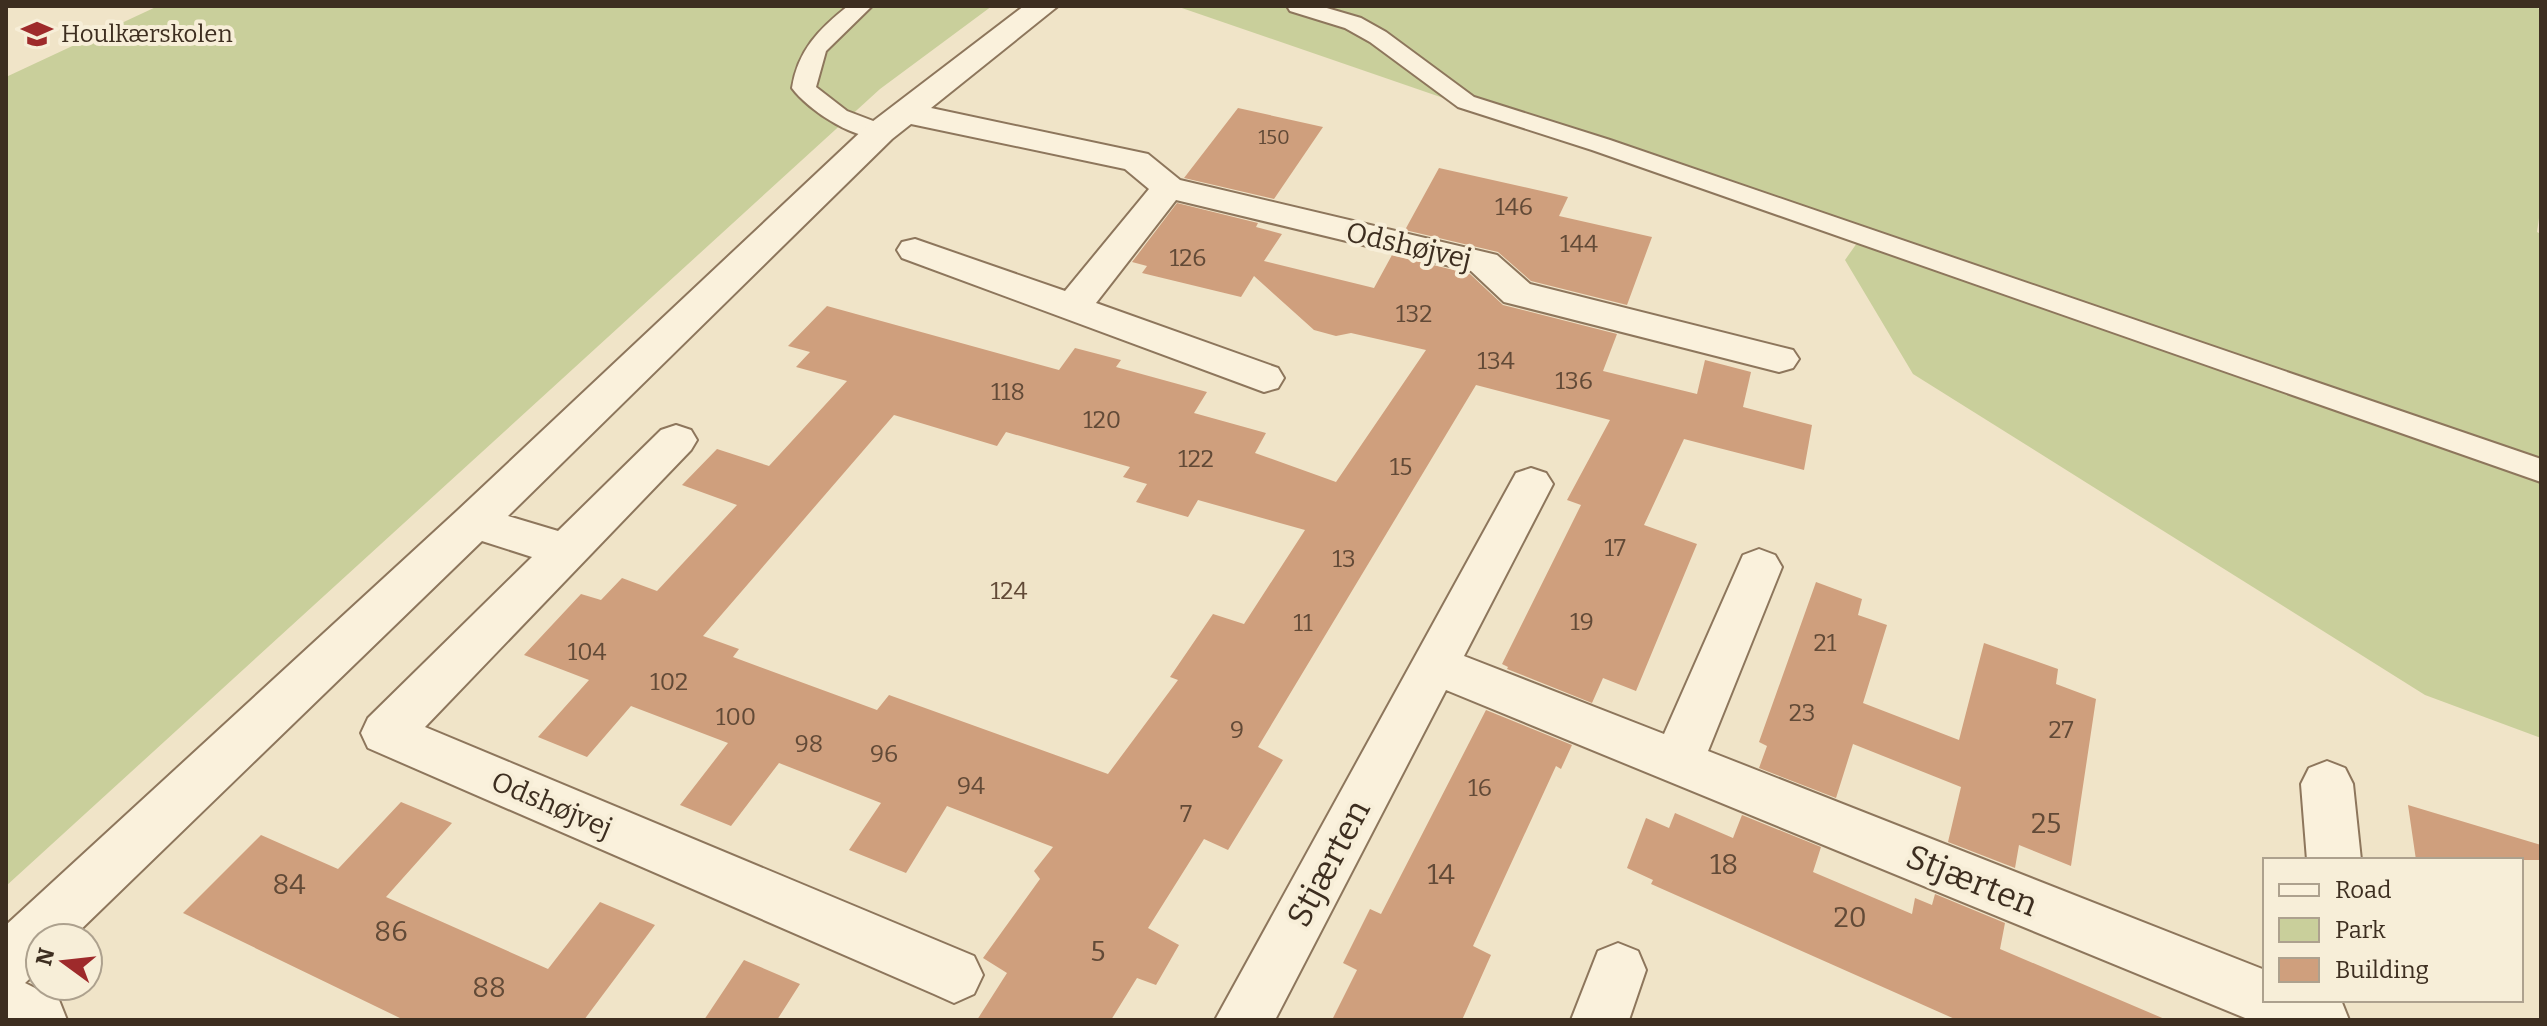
<svg xmlns="http://www.w3.org/2000/svg" width="2547" height="1026" font-family="Bitter,serif">
	<style>
		.green { fill: #c9cf9b }
		.building { fill: #cf9f7d; fill-rule: evenodd }
		.lines { fill: none; stroke-linecap: round; stroke-linejoin: round }
		.lane-casing { stroke: #8d765c; stroke-width: 4 }
		.street-casing { stroke: #8d765c; stroke-width: 4 }
		.lane { fill: #faf1dc; fill-rule: evenodd }
		.street { fill: #faf1dc; fill-rule: evenodd }
		.labels { text-anchor: middle; stroke-width: 8; stroke-linejoin: round; paint-order: stroke }
		.far-number-label { font-size: 20px; fill: #624a37 }
		.far-poi-label { font-size: 24px; fill: #3d2e20; stroke: #f7eed8; text-anchor: start }
		.number-label { font-size: 24px; fill: #624a37 }
		.street-label { font-size: 28px; fill: #3d2e20; stroke: #f7eed8 }
		.near-number-label { font-size: 28px; fill: #624a37 }
		.near-street-label { font-size: 34px; fill: #3d2e20; stroke: #f7eed8 }
	</style>
	<rect width="100%" height="100%" fill="#f0e4c8"/>
	<path class="green" d="M 158,6 L 992,6 L 880,89 L 6,886 L 6,77 Z
		M 1176,6 L 2536,6 L 2541,11 L 2541,204 L 2537,232 L 2541,234 L 2541,738 L 2425,695 L 1913,374 L 1845,260 L 1857,243 L 1737,199 Z"/>
	<path class="building" d="M 1238,108 L 1323,127 L 1274,199 L 1184,178 Z
		M 1439,168 L 1568,197 L 1559,216 L 1652,237 L 1627,305 L 1531,281 L 1498,252 L 1405,230 Z
		M 1177,203 L 1258,223 L 1256,227 L 1282,234 L 1264,261 L 1374,288 L 1392,255 L 1470,274 L 1503,305 L 1617,334 L 1603,371 L 1697,394 L 1705,360 L 1751,372 L 1743,407 L 1812,425 L 1804,470 L 1684,439 L 1644,525 L 1697,544 L 1636,691 L 1603,678 L 1592,703 L 1507,669 L 1508,667 L 1502,664 L 1581,505 L 1567,500 L 1610,420 L 1476,385 L 1258,747 L 1283,760 L 1228,850 L 1204,839 L 1148,928 L 1179,945 L 1156,985 L 1137,978 L 1111,1020 L 977,1020 L 1007,973 L 983,958 L 1040,879 L 1034,871 L 1053,847 L 947,806 L 906,873 L 849,850 L 881,803 L 779,763 L 731,826 L 680,805 L 728,743 L 631,706 L 587,757 L 538,737 L 589,680 L 524,655 L 581,594 L 601,600 L 622,578 L 657,591 L 737,505 L 682,485 L 717,449 L 769,466 L 847,381 L 796,367 L 810,352 L 788,346 L 827,306 L 1059,370 L 1075,348 L 1121,360 L 1116,367 L 1207,392 L 1194,413 L 1266,433 L 1255,453 L 1336,482 L 1426,350 L 1351,333 L 1336,336 L 1314,330 L 1254,276 L 1241,297 L 1142,273 L 1147,266 L 1132,262 ZM 894,415 L 997,446 L 1006,432 L 1130,467 L 1123,477 L 1147,484 L 1136,502 L 1188,517 L 1198,500 L 1305,530 L 1244,624 L 1213,614 L 1170,677 L 1178,680 L 1108,774 L 889,695 L 877,710 L 733,657 L 739,649 L 703,636 Z
		M 1816,582 L 1862,599 L 1858,615 L 1887,625 L 1863,703 L 1959,740 L 1984,643 L 2058,669 L 2056,684 L 2096,699 L 2071,866 L 2019,845 L 2015,868 L 1948,842 L 1961,787 L 1853,744 L 1836,798 L 1759,768 L 1767,746 L 1759,742 Z
		M 1486,710 L 1572,745 L 1561,769 L 1556,766 L 1473,946 L 1491,955 L 1462,1020 L 1332,1020 L 1357,970 L 1343,963 L 1370,909 L 1381,914 Z
		M 401,802 L 452,823 L 386,897 L 548,969 L 600,902 L 655,925 L 584,1020 L 404,1020 L 183,913 L 261,835 L 338,869 Z
		M 2408,805 L 2541,845 L 2541,860 L 2416,860 Z
		M 1675,813 L 1733,838 L 1742,815 L 1821,847 L 1813,872 L 1912,914 L 1915,898 L 1932,905 L 1935,894 L 2005,923 L 2000,949 L 2167,1020 L 1957,1020 L 1651,884 L 1653,880 L 1627,868 L 1646,818 L 1669,828 Z
		M 744,960 L 800,984 L 777,1020 L 704,1020 Z"/>
	<g class="lines">
		<defs>
			<path id="lane" d="M 848,6 L 872,6 L 826,51 L 816,87 L 847,111 L 889,127 L 892,132 L 889,137 C 859,144 809,111 792,88 C 798,50 819,29 848,6 Z
				M 1287,6 L 1320,6 L 1361,18 L 1386,32 L 1474,97 L 1610,140 L 2541,459 L 2541,482 L 1592,150 L 1458,107 L 1370,42 L 1345,28 L 1290,11 Z"/>
			<path id="street" d="M 1024,6 L 1058,6 L 931,108 L 1148,154 L 1180,180 L 1497,255 L 1530,284 L 1793,350 L 1799,359 L 1793,368 L 1779,372 L 1504,302 L 1471,271 L 1176,200 L 1096,303 L 1278,368 L 1284,378 L 1278,388 L 1264,392 L 902,258 L 897,250 L 902,242 L 915,239 L 1065,291 L 1149,189 L 1125,169 L 911,124 L 892,139 L 508,516 L 558,531 L 661,430 L 676,425 L 691,430 L 697,440 L 691,450 L 425,727 L 974,956 L 983,975 L 974,994 L 954,1003 L 934,994 L 368,748 L 361,733 L 368,718 L 532,557 L 482,541 L 72,938 L 40,938 L 40,969 L 25,983 L 59,1000 L 67,1020 L 6,1020 L 6,925 L 458,510 L 868,125 Z
				M 1531,468 L 1546,473 L 1553,484 L 1464,656 L 1664,734 L 1743,555 L 1759,549 L 1775,555 L 1782,567 L 1708,751 L 2265,970 L 2265,1000 L 2341,1000 L 2349,1020 L 2250,1020 L 1446,690 L 1275,1020 L 1215,1020 L 1516,473 Z
				M 2327,761 L 2345,768 L 2353,784 L 2361,860 L 2307,860 L 2301,784 L 2309,768 Z
				M 1618,943 L 1638,951 L 1646,970 L 1629,1020 L 1571,1020 L 1598,951 Z"/>
		</defs>
		<use href="#lane" class="lane-casing"/>
		<use href="#street" class="street-casing"/>
		<use href="#lane" class="lane"/>
		<use href="#street" class="street"/>
	</g>
	<defs>
		<symbol id="school-bare" viewBox="-9 -9 18 18"><path d="M0-5L7-2L0 1L-7-2ZM-4 1L0 2.5L4 1V4Q0 6-4 4Z" fill="#9e2a2b" stroke="#f7eed8" stroke-width="2.5" paint-order="stroke"/></symbol>
	</defs>
	<g fill-rule="evenodd">
		<use href="#school-bare" x="15" y="12" width="44" height="44"/>
	</g>
	<g class="labels">
		<g class="far-number-label">
			<text x="1274" y="144">150</text>
		</g>
		<g class="far-poi-label">
			<text x="61" y="42">Houlkærskolen</text>
		</g>
		<g class="number-label">
			<text x="1514" y="215">146</text>
			<text x="1579" y="252">144</text>
			<text x="1188" y="266">126</text>
			<text x="1414" y="322">132</text>
			<text x="1496" y="369">134</text>
			<text x="1574" y="389">136</text>
			<text x="1008" y="400">118</text>
			<text x="1102" y="428">120</text>
			<text x="1196" y="467">122</text>
			<text x="1401" y="475">15</text>
			<text x="1615" y="556">17</text>
			<text x="1344" y="567">13</text>
			<text x="1009" y="599">124</text>
			<text x="1582" y="630">19</text>
			<text x="1303" y="631">11</text>
			<text x="1825" y="651">21</text>
			<text x="587" y="660">104</text>
			<text x="669" y="690">102</text>
			<text x="1802" y="721">23</text>
			<text x="736" y="725">100</text>
			<text x="1237" y="738">9</text>
			<text x="2061" y="738">27</text>
			<text x="809" y="752">98</text>
			<text x="884" y="762">96</text>
			<text x="971" y="794">94</text>
			<text x="1480" y="796">16</text>
			<text x="1186" y="822">7</text>
		</g>
		<g class="street-label">
			<text transform="translate(1409 245) rotate(13)" y="10">Odshøjvej</text>
			<text transform="translate(552 804) rotate(23)" y="10">Odshøjvej</text>
		</g>
		<g class="near-number-label">
			<text x="2046" y="833">25</text>
			<text x="1724" y="874">18</text>
			<text x="1441" y="884">14</text>
			<text x="289" y="894">84</text>
			<text x="1850" y="927">20</text>
			<text x="391" y="941">86</text>
			<text x="1098" y="961">5</text>
			<text x="489" y="997">88</text>
		</g>
		<g class="near-street-label">
			<text transform="translate(1328 863) rotate(-62)" y="12">Stjærten</text>
			<text transform="translate(1972 880) rotate(22)" y="12">Stjærten</text>
		</g>
	</g>
	<rect width="2547" height="1026" fill="none" stroke="#3d2e20" stroke-width="16"/>
	<rect x="2263" y="858" width="260" height="144" fill="#f7eed8" stroke="#ada18e" stroke-width="2"/>
	<rect x="2279" y="884" width="40" height="12" fill="#faf1dc" stroke="#ada18e" stroke-width="2"/>
	<text x="2335" y="898" font-size="24" fill="#3d2e20">Road</text>
	<rect x="2279" y="918" width="40" height="24" fill="#c9cf9b" stroke="#ada18e" stroke-width="2"/>
	<text x="2335" y="938" font-size="24" fill="#3d2e20">Park</text>
	<rect x="2279" y="958" width="40" height="24" fill="#cf9f7d" stroke="#ada18e" stroke-width="2"/>
	<text x="2335" y="978" font-size="24" fill="#3d2e20">Building</text>
	<g transform="translate(64 962) rotate(285)"><circle r="38" fill="#f7eed8" stroke="#ada18e" stroke-width="2"/>
	<path d="M0-6L14 30L0 20L-14 30Z" fill="#9e2a2b"/>
	<text y="-12" font-size="22" font-weight="bold" text-anchor="middle" fill="#3d2e20">N</text>
	</g>
</svg>
